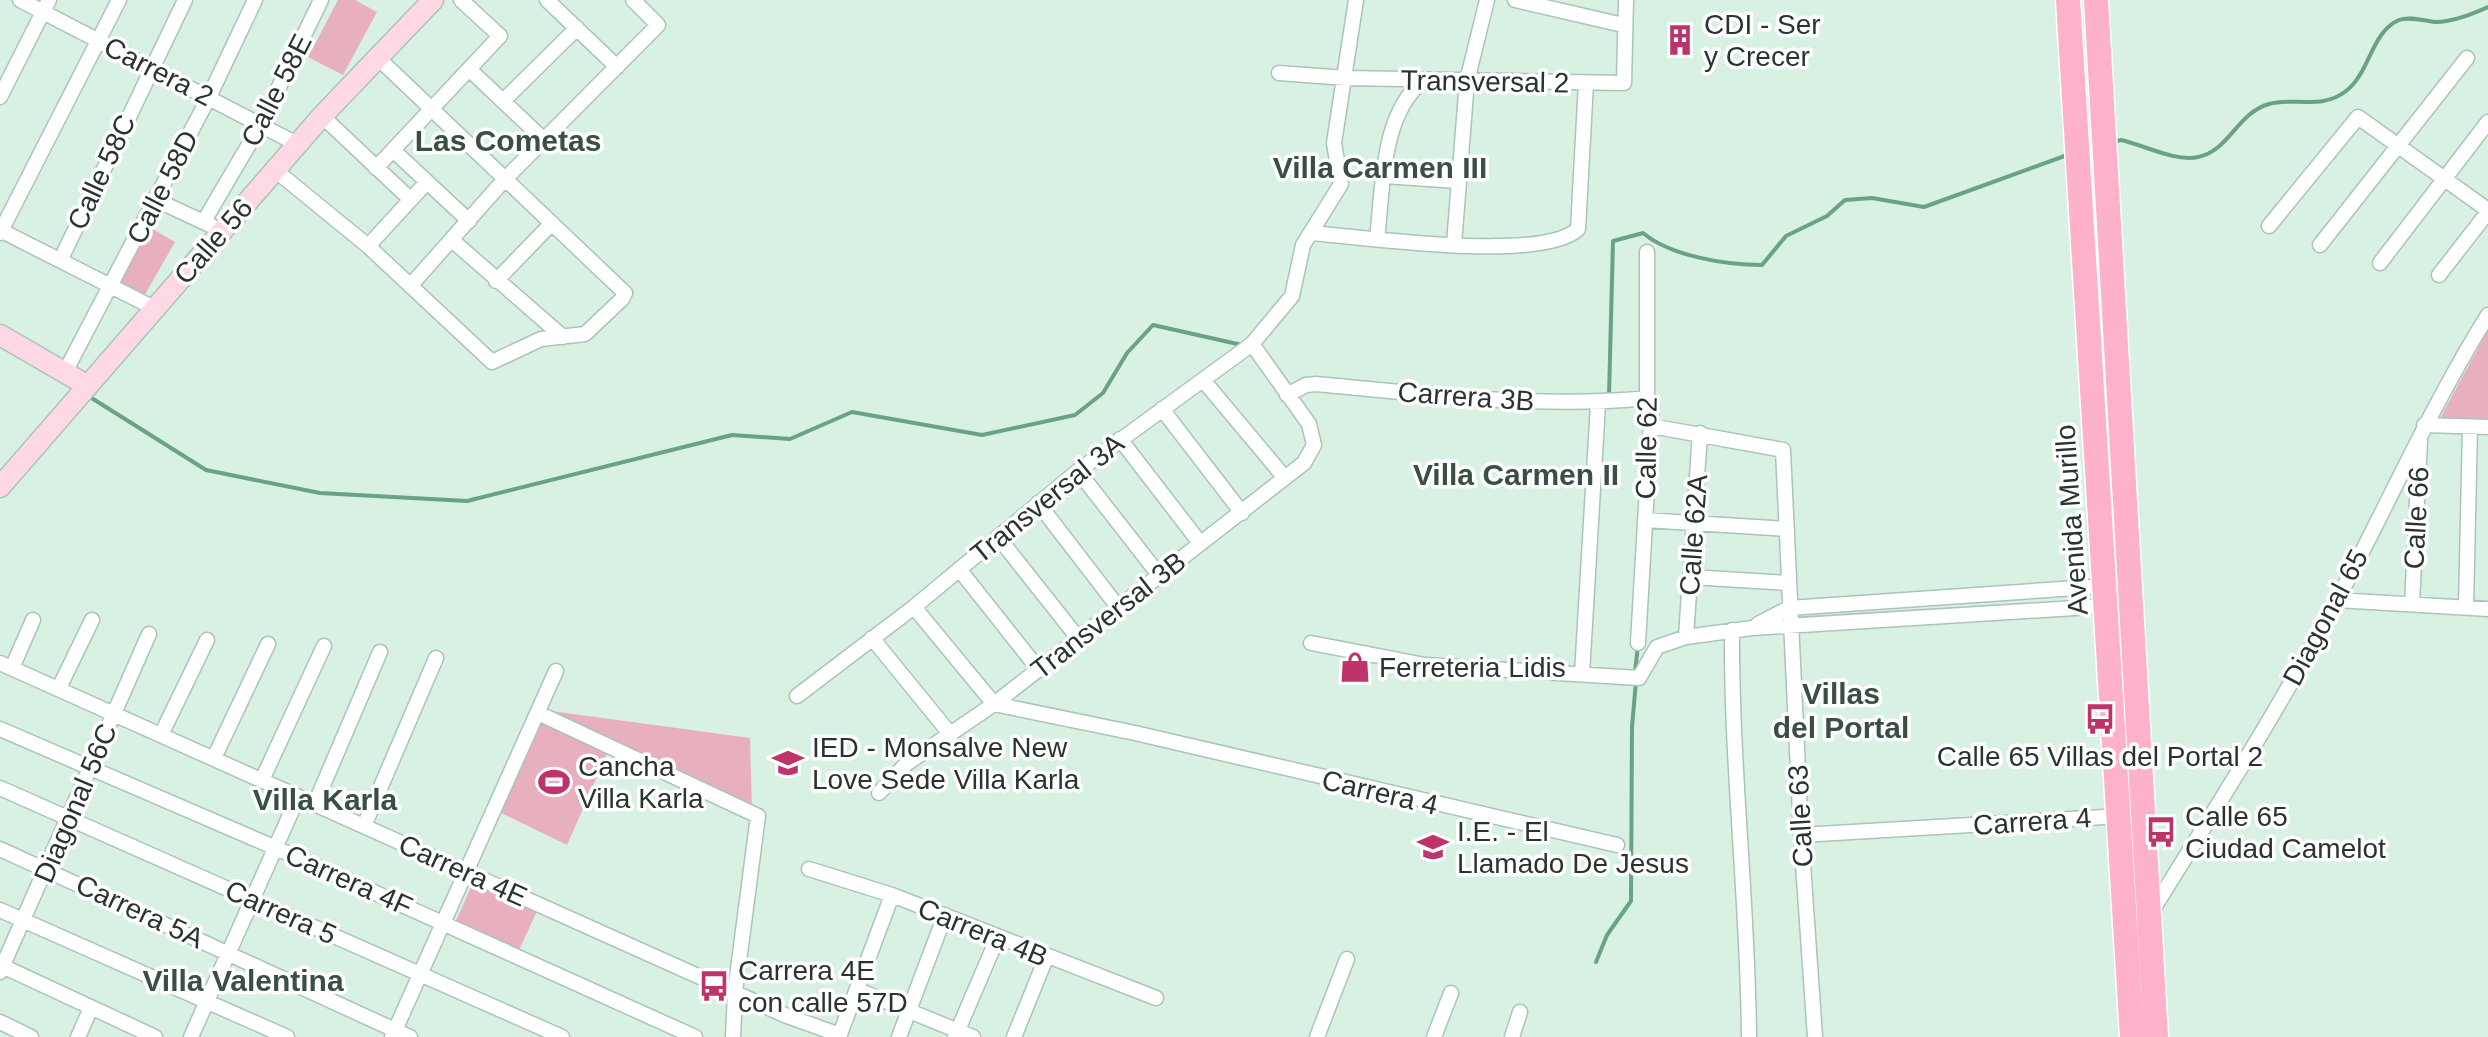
<svg xmlns="http://www.w3.org/2000/svg" width="2488" height="1037" font-family="Arial,sans-serif">
	<style>
		.green { fill: #e8afbe }
		.lines { fill: none; stroke-linecap: round; stroke-linejoin: round }
		.stream { stroke: #6aa286; stroke-width: 4 }
		.street-casing { stroke: #abc4b7; stroke-width: 17 }
		.secondary-casing { stroke: #abc4b7; stroke-width: 23 }
		.primary-casing { stroke: #fff; stroke-width: 27 }
		.street { stroke: #fff; stroke-width: 14 }
		.secondary { stroke: #fed9e5; stroke-width: 20 }
		.primary { stroke: #fdb2ca; stroke-width: 24 }
		.labels { text-anchor: middle; stroke-width: 7; stroke-linejoin: round; paint-order: stroke }
		.poi-label { font-size: 28px; fill: #2a342f; stroke: #fff; text-anchor: start }
		.street-label { font-size: 28px; fill: #2a342f; stroke: #fff }
		.neighbourhood-label { font-size: 30px; font-weight: bold; fill: #394f44; stroke: #fff }
	</style>
	<rect width="100%" height="100%" fill="#d8f1e3"/>
	<path class="green" d="M 338,0 L 355,0 L 377,12 L 343,75 L 308,57 Z
		M 149,227 L 175,242 L 143,298 L 117,284 Z
		M 2488,330 L 2488,423 L 2439,420 Z
		M 551,711 L 750,738 L 752,810 L 554,717 Z
		M 543,720 L 608,752 L 567,845 L 499,812 Z
		M 474,880 L 538,909 L 518,952 L 455,923 Z"/>
	<g class="lines">
		<path class="stream" d="M 2113,142 L 2121,140 C 2144,145 2175,162 2198,157 C 2229,151 2237,113 2269,104 C 2295,97 2322,110 2346,91 C 2370,73 2371,32 2399,20 C 2409,16 2425,21 2435,22 C 2453,22 2472,14 2488,7
			M 1609,396 L 1613,241 L 1643,233 C 1670,256 1726,265 1762,265 L 1786,236 L 1827,216 L 1845,200 L 1872,198 L 1924,207 L 2070,154
			M 90,397 L 206,470 L 320,493 L 467,501 L 732,435 L 790,439 L 852,412 L 982,435 L 1075,415 L 1103,393 L 1127,353 L 1153,325 L 1242,345
			M 1635,672 L 1638,645
			M 1596,962 L 1607,935 L 1631,901 L 1632,727 L 1636,681"/>
		<defs>
			<path id="street" d="M 20,0 L 297,144
				M 547,0 L 617,67
				M 1515,0 L 1623,25
				M 469,69 L 543,139
				M 1279,73 L 1346,78 L 1624,83 L 1626,0
				M 0,97 L 49,0
				M 503,101 L 577,28
				M 322,116 L 410,199
				M 394,151 L 469,221
				M 376,168 L 500,36 L 461,0
				M 275,170 L 368,246 L 492,362 L 541,339 L 585,334 L 622,299 L 625,293 L 377,57
				M 1384,176 L 1458,181
				M 154,199 L 212,226
				M 204,221 L 261,124 L 321,0
				M 2269,226 L 2358,117 L 2488,210
				M 0,230 L 154,308
				M 0,233 L 119,0
				M 1311,233 C 1364,237 1542,263 1578,229 L 1586,83
				M 1377,239 C 1383,188 1381,113 1424,80
				M 453,241 L 563,337
				M 1454,244 L 1467,81 L 1487,0
				M 2320,245 L 2467,58
				M 368,246 L 427,182
				M 61,259 L 185,0
				M 2380,263 L 2488,122
				M 2439,275 L 2488,212
				M 496,281 L 552,223
				M 411,285 L 505,179 L 658,25 L 633,0
				M 65,372 L 209,97 L 255,0
				M 1203,380 L 1285,478
				M 1287,395 L 1306,385 L 1316,384 C 1425,394 1538,409 1647,398
				M 1162,409 L 1242,513
				M 2424,425 L 2488,427
				M 1651,426 L 1783,450 L 1801,835 L 1815,1037
				M 1120,439 L 1200,543
				M 1078,471 L 1159,575
				M 1038,503 L 1118,607
				M 1645,520 L 1787,529
				M 998,537 L 1078,638
				M 959,569 L 1039,670
				M 1691,577 L 1788,583
				M 2337,600 L 2488,609
				M 2412,604 L 2420,441
				M 914,607 L 994,704 L 1135,733 L 1617,845
				M 2466,607 L 2470,427
				M 1758,624 L 1789,608 L 2105,586
				M 1732,630 C 1731,766 1748,901 1749,1037
				M 1686,637 L 1700,433
				M 872,638 L 951,735
				M 1311,643 L 1425,665 L 1639,678 L 1657,647 L 1686,637 L 1752,628 L 2107,606
				M 1638,643 L 1652,403 L 1647,398 L 1647,252
				M 0,663 L 787,1016 L 840,1035
				M 12,668 L 33,620
				M 1582,674 L 1598,404
				M 59,688 L 92,620
				M 797,696 L 914,607 L 1078,471 L 1252,344 L 1292,296 L 1303,245 L 1341,184 L 1334,143 L 1356,0
				M 538,713 L 758,816 L 735,992 L 733,1037
				M 0,729 L 276,848 L 695,1037
				M 161,735 L 207,640
				M 214,758 L 268,644
				M 262,780 L 324,646
				M 0,788 L 562,1037
				M 879,793 L 906,764 L 994,704 L 1304,463 L 1314,445 L 1309,424 L 1252,344
				M 315,804 L 380,652
				M 364,826 L 436,658
				M 1801,835 L 2121,816
				M 0,849 L 410,1037
				M 809,869 L 892,895 L 1156,998
				M 0,910 L 287,1037
				M 2150,914 C 2215,810 2280,707 2337,600 C 2388,505 2431,406 2488,315
				M 0,965 L 155,1037
				M 0,972 L 149,634
				M 858,990 L 973,1037
				M 0,1022 L 31,1037
				M 78,1037 L 91,1008
				M 191,1037 L 298,797
				M 392,1037 L 556,671
				M 839,1037 L 892,895
				M 899,1037 L 945,915
				M 955,1037 L 997,939
				M 1014,1037 L 1046,958
				M 1317,1037 L 1347,959
				M 1434,1037 L 1451,993
				M 1512,1037 L 1520,1012"/>
			<path id="secondary" d="M 0,335 L 88,386
				M 0,487 L 322,116 L 433,0"/>
			<path id="primary" d="M 2068,0 L 2132,1037
				M 2096,0 L 2156,1037"/>
		</defs>
		<use href="#street" class="street-casing"/>
		<use href="#secondary" class="secondary-casing"/>
		<use href="#primary" class="primary-casing"/>
		<use href="#street" class="street"/>
		<use href="#secondary" class="secondary"/>
		<use href="#primary" class="primary"/>
	</g>
	<defs>
		<symbol id="building-bare" viewBox="-9 -9 18 18"><path d="M-4-6H4V6H1V3H-1V6H-4ZM-2.5-4.3h1.7v1.8h-1.7ZM.8-4.3h1.7v1.8H.8ZM-2.5-1h1.7V.8h-1.7ZM.8-1h1.7V.8H.8Z" fill="#be336a" stroke="#fff" stroke-width="2.5" paint-order="stroke"/></symbol>
		<symbol id="shop-bare" viewBox="-9 -9 18 18"><path d="M-5-2.5h2.3a2.7 3.5 0 0 1 5.4 0H5L5.5 6h-11ZM-1.5-2.5h3a1.5 2.3 0 0 0-3 0Z" fill="#be336a" stroke="#fff" stroke-width="2.5" paint-order="stroke"/></symbol>
		<symbol id="bus-bare" viewBox="-9 -9 18 18"><path d="M-5-6H5V4H4V6H2V4H-2V6H-4V4H-5ZM-3.5-4V0h7V-4ZM-3.5 1.2v1.5H-2V1.2ZM2 1.2v1.5H3.5V1.2Z" fill="#be336a" stroke="#fff" stroke-width="2.5" paint-order="stroke"/></symbol>
		<symbol id="school-bare" viewBox="-9 -9 18 18"><path d="M0-5L7-2L0 1L-7-2ZM-4 1L0 2.5L4 1V4Q0 6-4 4Z" fill="#be336a" stroke="#fff" stroke-width="2.5" paint-order="stroke"/></symbol>
		<symbol id="stadium-bare" viewBox="-9 -9 18 18"><path d="M0-5a6.5 5 0 1 0 0 10a6.5 5 0 1 0 0-10ZM-3.5-1.8h7v3.6h-7Z" fill="#be336a" stroke="#fff" stroke-width="2.5" paint-order="stroke"/></symbol>
	</defs>
	<g fill-rule="evenodd">
		<use href="#building-bare" x="1658" y="18" width="44" height="44"/>
		<use href="#shop-bare" x="1333" y="645" width="44" height="44"/>
		<use href="#bus-bare" x="2078" y="697" width="44" height="44"/>
		<use href="#school-bare" x="766" y="741" width="44" height="44"/>
		<use href="#stadium-bare" x="532" y="760" width="44" height="44"/>
		<use href="#bus-bare" x="2139" y="810" width="44" height="44"/>
		<use href="#school-bare" x="1411" y="825" width="44" height="44"/>
		<use href="#bus-bare" x="692" y="964" width="44" height="44"/>
	</g>
	<g class="labels">
		<g class="poi-label">
			<text x="1704" y="34">CDI - Ser<tspan x="1704" dy="32">y Crecer</tspan></text>
			<text x="1379" y="677">Ferreteria Lidis</text>
			<text x="812" y="757">IED - Monsalve New<tspan x="812" dy="32">Love Sede Villa Karla</tspan></text>
			<text x="2100" y="766" text-anchor="middle">Calle 65 Villas del Portal 2</text>
			<text x="578" y="776">Cancha<tspan x="578" dy="32">Villa Karla</tspan></text>
			<text x="2185" y="826">Calle 65<tspan x="2185" dy="32">Ciudad Camelot</tspan></text>
			<text x="1457" y="841">I.E. - El<tspan x="1457" dy="32">Llamado De Jesus</tspan></text>
			<text x="738" y="980">Carrera 4E<tspan x="738" dy="32">con calle 57D</tspan></text>
		</g>
		<g class="street-label">
			<text transform="translate(159 71) rotate(27)" y="10">Carrera 2</text>
			<text transform="translate(1485 81) rotate(1)" y="10">Transversal 2</text>
			<text transform="translate(276 90) rotate(-63)" y="10">Calle 58E</text>
			<text transform="translate(101 172) rotate(-65)" y="10">Calle 58C</text>
			<text transform="translate(162 187) rotate(-63)" y="10">Calle 58D</text>
			<text transform="translate(213 241) rotate(-49)" y="10">Calle 56</text>
			<text transform="translate(1466 396) rotate(4)" y="10">Carrera 3B</text>
			<text transform="translate(1646 448) rotate(-89)" y="10">Calle 62</text>
			<text transform="translate(1047 498) rotate(-39)" y="10">Transversal 3A</text>
			<text transform="translate(2416 518) rotate(-87)" y="10">Calle 66</text>
			<text transform="translate(2071 520) rotate(-94)" y="10">Avenida Murillo</text>
			<text transform="translate(1693 535) rotate(-86)" y="10">Calle 62A</text>
			<text transform="translate(1108 615) rotate(-38)" y="10">Transversal 3B</text>
			<text transform="translate(2325 617) rotate(-62)" y="10">Diagonal 65</text>
			<text transform="translate(1380 792) rotate(13)" y="10">Carrera 4</text>
			<text transform="translate(75 803) rotate(-67)" y="10">Diagonal 56C</text>
			<text transform="translate(1800 816) rotate(-93)" y="10">Calle 63</text>
			<text transform="translate(2032 821) rotate(-4)" y="10">Carrera 4</text>
			<text transform="translate(463 870) rotate(24)" y="10">Carrera 4E</text>
			<text transform="translate(349 880) rotate(24)" y="10">Carrera 4F</text>
			<text transform="translate(140 911) rotate(25)" y="10">Carrera 5A</text>
			<text transform="translate(281 912) rotate(24)" y="10">Carrera 5</text>
			<text transform="translate(983 932) rotate(22)" y="10">Carrera 4B</text>
		</g>
		<g class="neighbourhood-label">
			<text x="508" y="151">Las Cometas</text>
			<text x="1380" y="178">Villa Carmen III</text>
			<text x="1516" y="485">Villa Carmen II</text>
			<text x="1841" y="704">Villas<tspan x="1841" dy="34">del Portal</tspan></text>
			<text x="325" y="810">Villa Karla</text>
			<text x="243" y="991">Villa Valentina</text>
		</g>
	</g>
</svg>
